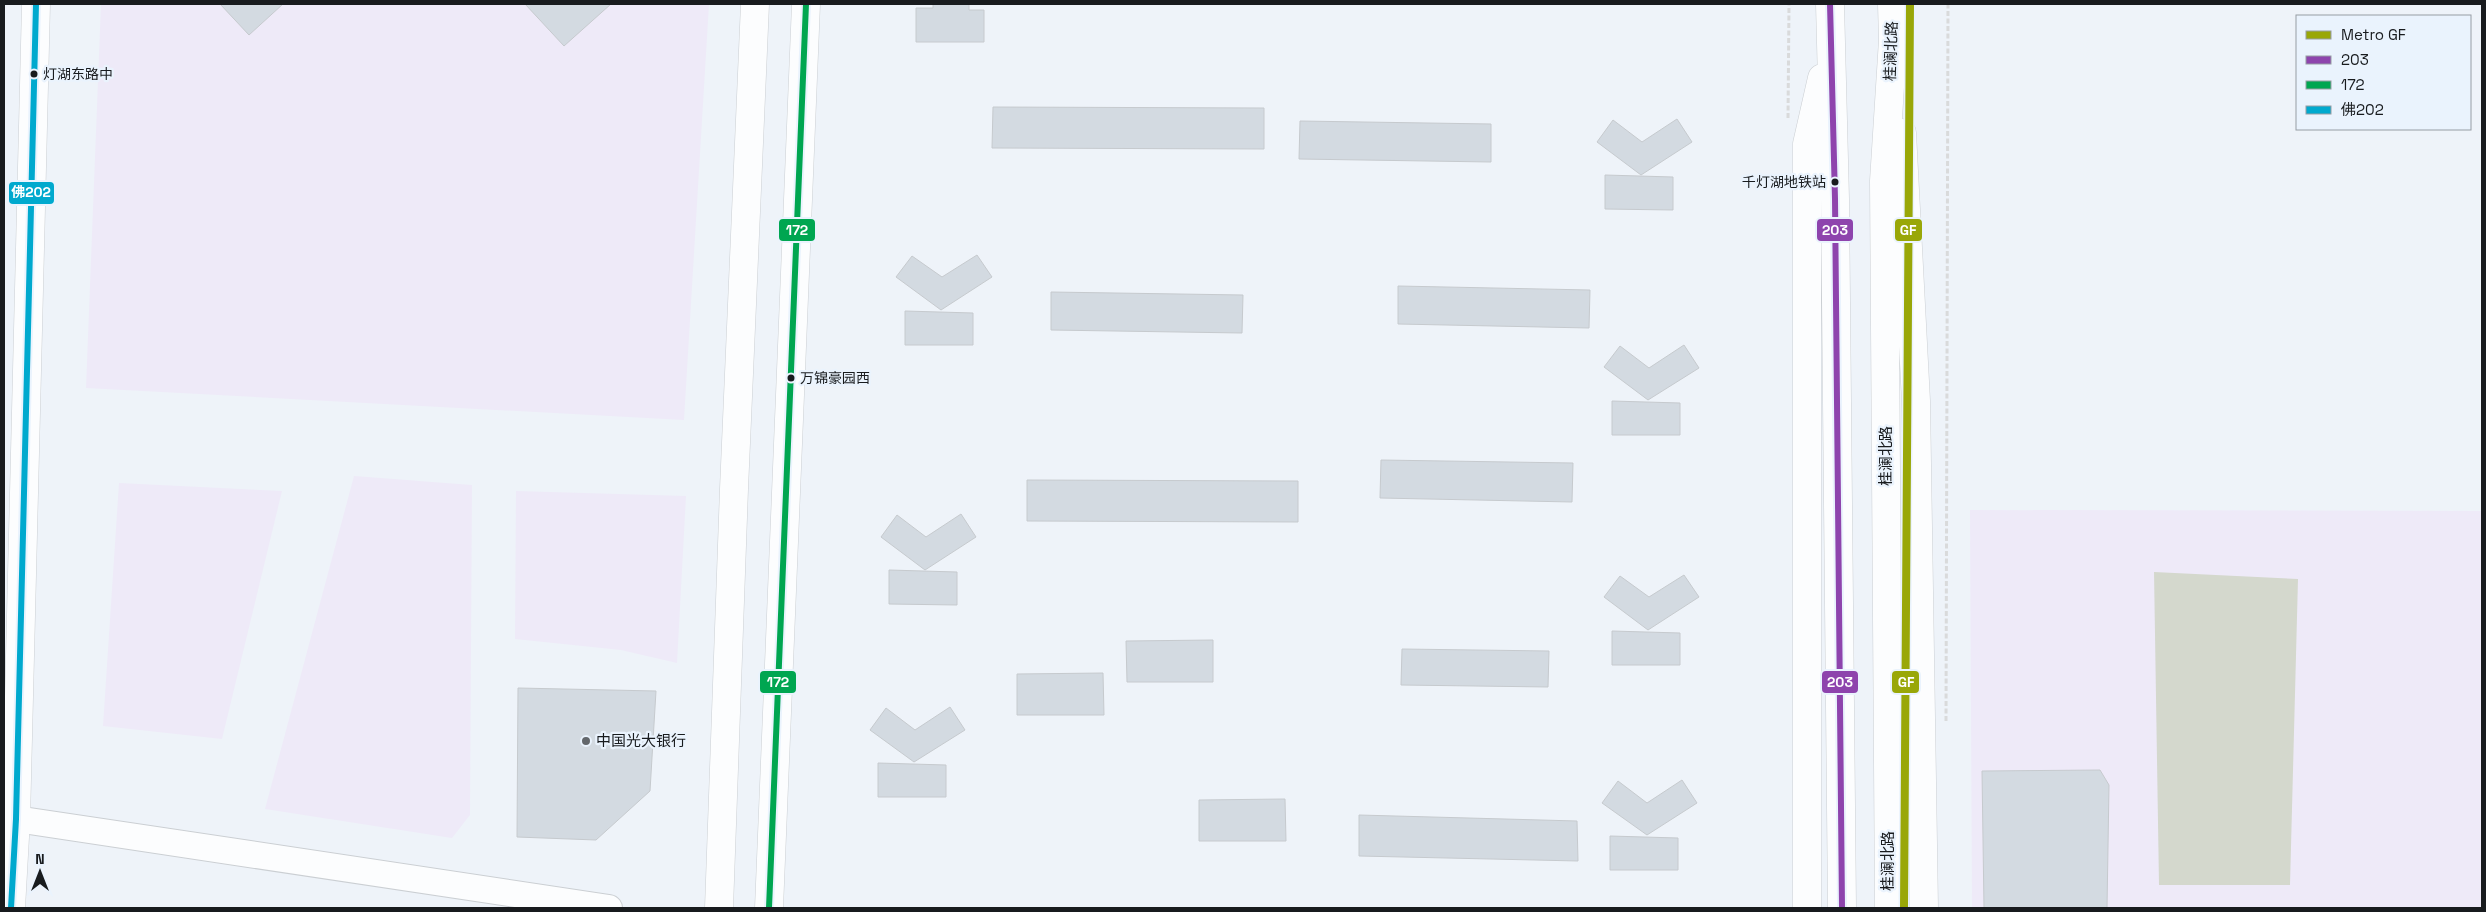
<svg xmlns="http://www.w3.org/2000/svg" width="2486" height="912" font-family="'Space Grotesk','Noto Sans SC',sans-serif">
	<style>
		.commercial { fill: #eeeaf8 }
		.green { fill: #d4d8cd }
		.building { fill: #d3dae1; stroke: #c6cace }
		.lines { fill: none; stroke-linecap: round; stroke-linejoin: round }
		.minor-casing { stroke: #cbcfd3; stroke-width: 28 }
		.major-casing { stroke: #cbcfd3; stroke-width: 29 }
		.path { stroke: #d9dadb; stroke-width: 3; stroke-dasharray: 5 2.5; stroke-linecap: butt }
		.minor { stroke: #fcfdfe; stroke-width: 26 }
		.major { stroke: #fcfdfe; stroke-width: 28 }
		.bus-1-casing { stroke: #eaf3fd; stroke-width: 10 }
		.bus-2-casing { stroke: #eaf3fd; stroke-width: 10 }
		.bus-3-casing { stroke: #eaf3fd; stroke-width: 10 }
		.bus-1 { stroke: #8e44ad; stroke-width: 6 }
		.bus-2 { stroke: #00a651; stroke-width: 6 }
		.bus-3 { stroke: #00a9ce; stroke-width: 6 }
		.metro-1-casing { stroke: #eaf3fd; stroke-width: 11 }
		.metro-1 { stroke: #99a708; stroke-width: 8 }
		.bus-dot { fill: #181b1e; stroke: #eaf3fd; stroke-width: 2 }
		.poi-dot { fill: #63676b; stroke: #eaf3fd; stroke-width: 2 }
		.labels { text-anchor: middle; stroke-width: 4.5; stroke-linejoin: round; paint-order: stroke }
		.bus-label { font-size: 14px; fill: #181b1e; stroke: #eaf3fd; text-anchor: start }
		.street-label { font-size: 15px; fill: #181b1e; stroke: #eaf3fd }
		.poi-label { font-size: 15px; fill: #181b1e; stroke: #eaf3fd; text-anchor: start }
		.line-badge { stroke: #eaf3fd; stroke-width: 2 }
		.badge-label { font-size: 14px; text-anchor: middle; font-weight: bold; fill: #fff }
	</style>
	<rect width="100%" height="100%" fill="#eef3f9"/>
	<path class="commercial" d="M 101,4 L 709,4 L 684,420 L 86,388 Z
		M 354,476 L 472,485 L 470,815 L 452,838 L 265,809 Z
		M 119,483 L 282,491 L 222,739 L 103,726 Z
		M 516,491 L 686,496 L 677,663 L 621,650 L 515,639 Z
		M 1970,510 L 2482,511 L 2482,908 L 1972,908 Z"/>
	<path class="green" d="M 2154,572 L 2298,579 L 2290,885 L 2159,885 Z"/>
	<path class="building" d="M 220,4 L 283,4 L 249,35 Z
		M 525,4 L 611,4 L 564,46 Z
		M 933,4 L 969,4 L 969,10 L 984,10 L 984,42 L 916,42 L 916,8 L 933,8 Z
		M 993,107 L 1264,108 L 1264,149 L 992,148 Z
		M 1677,119 L 1692,142 L 1641,175 L 1597,142 L 1613,120 L 1642,142 Z
		M 1300,121 L 1491,124 L 1491,162 L 1299,159 Z
		M 1605,175 L 1673,177 L 1673,210 L 1605,209 Z
		M 977,255 L 992,277 L 941,310 L 896,277 L 912,256 L 942,277 Z
		M 1398,286 L 1590,290 L 1589,328 L 1398,324 Z
		M 1051,292 L 1243,295 L 1242,333 L 1051,330 Z
		M 905,311 L 973,313 L 973,345 L 905,345 Z
		M 1684,345 L 1699,368 L 1648,400 L 1604,367 L 1620,346 L 1649,368 Z
		M 1612,401 L 1680,403 L 1680,435 L 1612,435 Z
		M 1381,460 L 1573,463 L 1572,502 L 1380,498 Z
		M 1027,480 L 1298,481 L 1298,522 L 1027,521 Z
		M 961,514 L 976,537 L 925,570 L 881,537 L 897,515 L 926,537 Z
		M 889,570 L 957,572 L 957,605 L 889,604 Z
		M 1684,575 L 1699,597 L 1648,630 L 1604,597 L 1620,576 L 1649,597 Z
		M 1612,631 L 1680,633 L 1680,665 L 1612,665 Z
		M 1213,640 L 1213,682 L 1127,682 L 1126,641 Z
		M 1402,649 L 1549,651 L 1548,687 L 1401,685 Z
		M 1103,673 L 1104,715 L 1017,715 L 1017,674 Z
		M 518,688 L 656,691 L 650,791 L 596,840 L 517,837 Z
		M 950,707 L 965,730 L 914,762 L 870,730 L 886,708 L 915,730 Z
		M 878,763 L 946,765 L 946,797 L 878,797 Z
		M 2100,770 L 2109,785 L 2107,908 L 1984,908 L 1982,771 Z
		M 1682,780 L 1697,803 L 1647,835 L 1602,803 L 1618,781 L 1647,803 Z
		M 1285,799 L 1286,841 L 1199,841 L 1199,800 Z
		M 1359,815 L 1577,821 L 1578,861 L 1359,856 Z
		M 1610,836 L 1678,838 L 1678,870 L 1610,870 Z"/>
	<g class="lines">
		<defs>
			<path id="minor" d="M 16,819 L 609,908"/>
			<path id="major" d="M 1830,4 L 1835,199 L 1842,908
				M 1902,133 L 1916,401 L 1924,908
				M 11,908 L 16,819 L 36,4
				M 719,908 L 734,489 L 755,4
				M 769,908 L 806,4
				M 1807,908 L 1807,144 L 1822,78
				M 1889,908 L 1884,181 L 1893,40 L 1892,4"/>
		</defs>
		<use href="#minor" class="minor-casing"/>
		<use href="#major" class="major-casing"/>
		<path class="path" d="M 1788,118 L 1789,4
			M 1946,721 L 1948,4"/>
		<use href="#minor" class="minor"/>
		<use href="#major" class="major"/>
		<defs>
			<path id="bus-1" d="M 1830,4 L 1835,199 L 1842,908"/>
			<path id="bus-2" d="M 769,908 L 806,4"/>
			<path id="bus-3" d="M 11,908 L 16,819 L 36,4"/>
		</defs>
		<use href="#bus-1" class="bus-1-casing"/>
		<use href="#bus-2" class="bus-2-casing"/>
		<use href="#bus-3" class="bus-3-casing"/>
		<use href="#bus-1" class="bus-1"/>
		<use href="#bus-2" class="bus-2"/>
		<use href="#bus-3" class="bus-3"/>
		<defs>
			<path id="metro-1" d="M 1904,908 L 1910,4"/>
		</defs>
		<use href="#metro-1" class="metro-1-casing"/>
		<use href="#metro-1" class="metro-1"/>
	</g>
	<g class="bus-dot">
		<circle cx="34" cy="74" r="4.5"/>
		<circle cx="1835" cy="182" r="4.5"/>
		<circle cx="791" cy="378" r="4.5"/>
	</g>
	<circle class="poi-dot" cx="586" cy="741" r="5"/>
	<g class="labels">
		<g class="bus-label">
			<text x="43" y="79">灯湖东路中</text>
			<text x="1826" y="187" text-anchor="end">千灯湖地铁站</text>
			<text x="800" y="383">万锦豪园西</text>
		</g>
		<g class="street-label">
			<text transform="translate(1891 51) rotate(-88)" y="5">桂澜北路</text>
			<text transform="translate(1886 456) rotate(-90)" y="5">桂澜北路</text>
			<text transform="translate(1888 861) rotate(-90)" y="5">桂澜北路</text>
		</g>
		<g class="poi-label">
			<text x="596" y="746">中国光大银行</text>
		</g>
	</g>
	<g class="line-badge">
		<rect x="8" y="181" width="47" height="24" rx="5" fill="#00a9ce"/>
		<rect x="1816" y="218" width="38" height="24" rx="5" fill="#8e44ad"/>
		<rect x="778" y="218" width="38" height="24" rx="5" fill="#00a651"/>
		<rect x="1894" y="218" width="29" height="24" rx="5" fill="#99a708"/>
		<rect x="1821" y="670" width="38" height="24" rx="5" fill="#8e44ad"/>
		<rect x="759" y="670" width="38" height="24" rx="5" fill="#00a651"/>
		<rect x="1891" y="670" width="29" height="24" rx="5" fill="#99a708"/>
	</g>
	<g class="badge-label">
		<text x="31" y="197">佛202</text>
		<text x="1835" y="235">203</text>
		<text x="797" y="235">172</text>
		<text x="1908" y="235">GF</text>
		<text x="1840" y="687">203</text>
		<text x="778" y="687">172</text>
		<text x="1906" y="687">GF</text>
	</g>
	<rect width="2486" height="912" fill="none" stroke="#181b1e" stroke-width="10"/>
	<rect x="2296" y="15" width="175" height="115" fill="#eaf3fd" stroke="#969da4"/>
	<rect x="2306" y="31" width="25" height="8" fill="#99a708" stroke="#969da4"/>
	<text x="2341" y="40" font-size="15" fill="#181b1e">Metro GF</text>
	<rect x="2306" y="56" width="25" height="8" fill="#8e44ad" stroke="#969da4"/>
	<text x="2341" y="65" font-size="15" fill="#181b1e">203</text>
	<rect x="2306" y="81" width="25" height="8" fill="#00a651" stroke="#969da4"/>
	<text x="2341" y="90" font-size="15" fill="#181b1e">172</text>
	<rect x="2306" y="106" width="25" height="8" fill="#00a9ce" stroke="#969da4"/>
	<text x="2341" y="115" font-size="15" fill="#181b1e">佛202</text>
	<g transform="translate(40 872)" stroke="#eaf3fd" stroke-width="4" paint-order="stroke">
	<path d="M0-4L9 19L0 12L-9 19Z" fill="#181b1e"/>
	<text y="-8" font-size="14" font-weight="bold" text-anchor="middle" fill="#181b1e">N</text>
	</g>
</svg>
